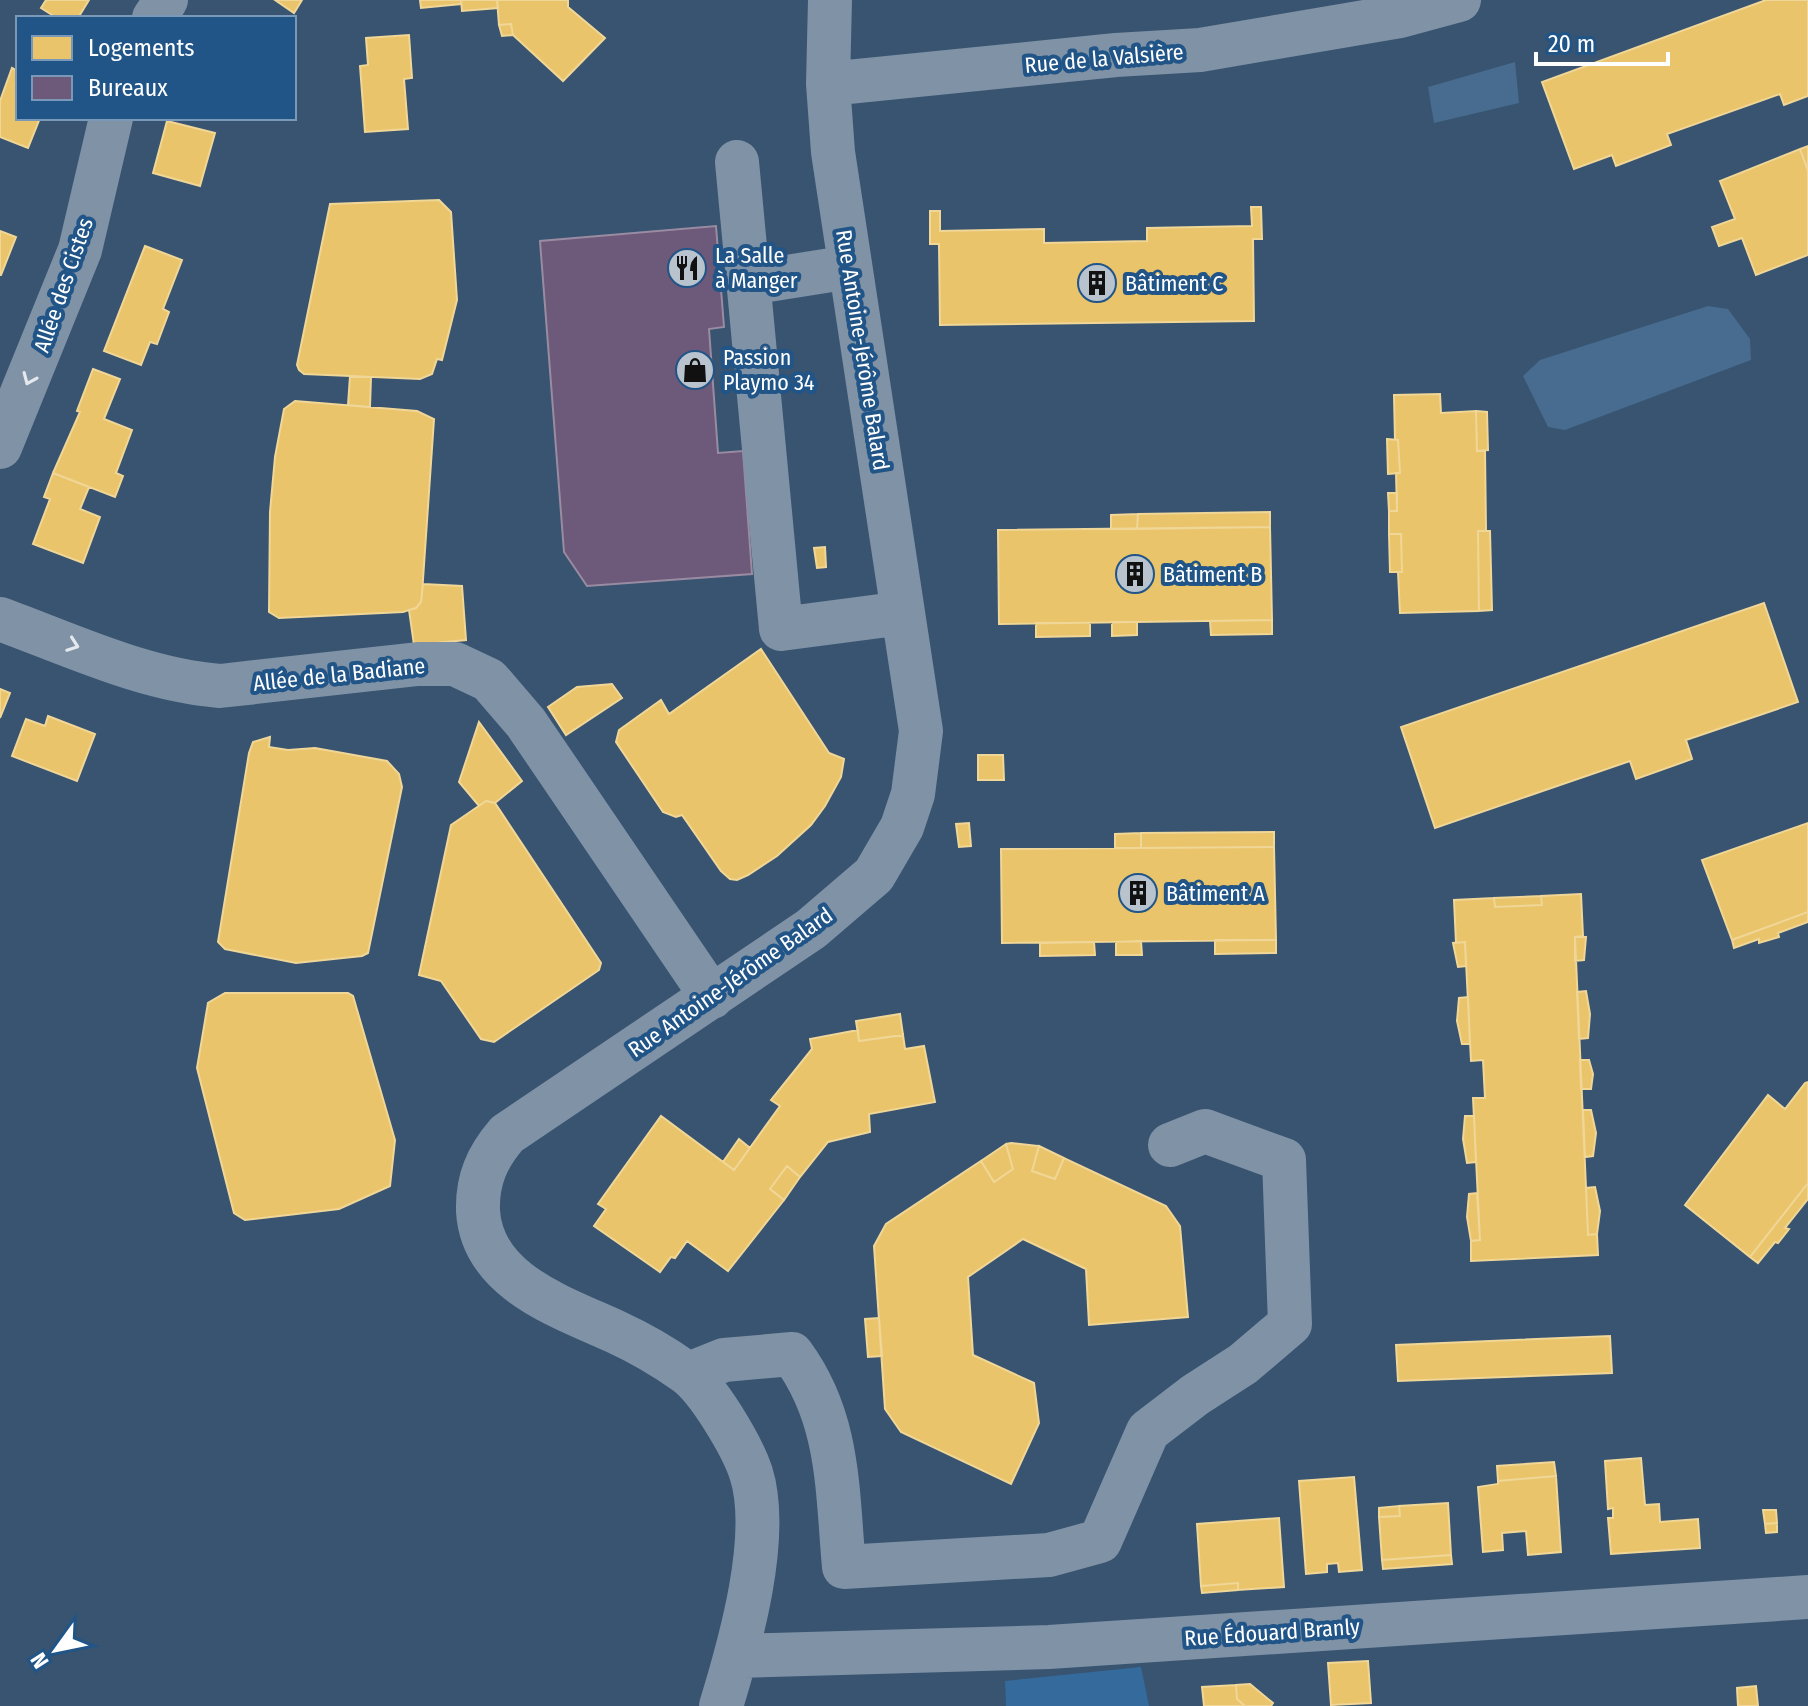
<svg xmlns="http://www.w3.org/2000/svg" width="1808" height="1706" font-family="'Fira Sans Condensed',sans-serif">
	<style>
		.green { fill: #356a9d }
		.water { fill: #476c8f }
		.homes { fill: #e9c46a; stroke: #f0d697; stroke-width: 2 }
		.offices { fill: #6d597a; stroke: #998ba2; stroke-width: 2 }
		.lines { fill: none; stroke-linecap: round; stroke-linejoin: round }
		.minor { stroke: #7f92a6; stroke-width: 44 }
		.oneway { stroke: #e5e9ed }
		.labels { text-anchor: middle; stroke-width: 8; stroke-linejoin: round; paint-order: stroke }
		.street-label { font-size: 22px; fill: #fff; stroke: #215487 }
		.poi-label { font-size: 22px; fill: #fff; stroke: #215487; text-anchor: start }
	</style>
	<rect width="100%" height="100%" fill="#385470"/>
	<path class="green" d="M 1141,1667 L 1149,1706 L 1006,1706 L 1005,1681 Z"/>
	<path class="water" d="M 1515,62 L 1519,103 L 1434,123 L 1428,87 Z
		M 1708,306 L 1728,309 L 1750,339 L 1751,360 L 1565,430 L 1548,427 L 1523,376 L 1540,360 Z"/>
	<path class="homes" d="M 46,0 L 89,0 L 78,18 L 57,18 L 41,8 Z
		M 275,0 L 302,0 L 294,13 Z
		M 420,0 L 461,0 L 461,4 L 421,8 Z
		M 461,0 L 497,0 L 498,8 L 462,11 Z
		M 497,0 L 568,0 L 568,7 L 605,38 L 563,81 L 513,35 L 511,24 L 499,25 Z
		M 1766,0 L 1808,0 L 1808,96 L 1784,105 L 1780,94 L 1667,134 L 1671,145 L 1616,166 L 1612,155 L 1574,169 L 1542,82 Z
		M 511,24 L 513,35 L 502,36 L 499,25 Z
		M 409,35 L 412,78 L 404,79 L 408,129 L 365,132 L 360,66 L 368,65 L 366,38 Z
		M 12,68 L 18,71 L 18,118 L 40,118 L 28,148 L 0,137 L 0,101 Z
		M 167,121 L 215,133 L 200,186 L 153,173 Z
		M 1808,146 L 1808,171 L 1800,149 Z
		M 1800,149 L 1808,171 L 1808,255 L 1756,275 L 1742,238 L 1719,246 L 1712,227 L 1735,219 L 1720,181 Z
		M 439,200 L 451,212 L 457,300 L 442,360 L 437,359 L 432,374 L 420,379 L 304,374 L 299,370 L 297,365 L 330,204 Z
		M 1251,207 L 1261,207 L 1262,239 L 1253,239 L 1254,321 L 940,325 L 939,244 L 930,244 L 930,211 L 940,211 L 940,231 L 1044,229 L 1044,243 L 1147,241 L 1147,228 L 1252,226 Z
		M 0,231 L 16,237 L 1,275 L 0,275 Z
		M 145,246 L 182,260 L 163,309 L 169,312 L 157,344 L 150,342 L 141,365 L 104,351 Z
		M 93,369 L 120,379 L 104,419 L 132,430 L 116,473 L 123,476 L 115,497 L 53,473 L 80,412 L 77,411 Z
		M 350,376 L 371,377 L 370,407 L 348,405 Z
		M 1440,394 L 1441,413 L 1476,411 L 1477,451 L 1485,451 L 1486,531 L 1478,531 L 1479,611 L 1400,613 L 1398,572 L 1402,572 L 1401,534 L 1389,534 L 1389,511 L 1397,511 L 1396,473 L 1400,473 L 1398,440 L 1395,440 L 1394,395 Z
		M 295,401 L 417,411 L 434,419 L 422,594 L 421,602 L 416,608 L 403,612 L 279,618 L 269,612 L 270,512 L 275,457 L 284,409 Z
		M 1476,411 L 1487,412 L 1488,450 L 1477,451 Z
		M 1387,439 L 1398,440 L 1400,473 L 1388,474 Z
		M 53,473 L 89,487 L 80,509 L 100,517 L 83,563 L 33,544 L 50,499 L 44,497 Z
		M 1388,493 L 1397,493 L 1397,511 L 1389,511 Z
		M 1270,512 L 1270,527 L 1137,529 L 1138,514 Z
		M 1138,514 L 1137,529 L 1111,529 L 1111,515 Z
		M 1270,527 L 1272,620 L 999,624 L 998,530 Z
		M 1478,531 L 1490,531 L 1492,610 L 1479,611 Z
		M 1389,534 L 1401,534 L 1402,572 L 1390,572 Z
		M 825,547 L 826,567 L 817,568 L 814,548 Z
		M 423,584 L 462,586 L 466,640 L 414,645 L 409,610 L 416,608 L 421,602 Z
		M 1764,603 L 1798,702 L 1686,740 L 1692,759 L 1636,779 L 1630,761 L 1435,828 L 1401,727 Z
		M 1272,620 L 1272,634 L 1211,635 L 1210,621 Z
		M 1112,622 L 1137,622 L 1137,635 L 1112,636 Z
		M 1036,623 L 1090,623 L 1090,636 L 1036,637 Z
		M 761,649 L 829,753 L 844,759 L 841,777 L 825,806 L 811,825 L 777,856 L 748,875 L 737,880 L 730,879 L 721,871 L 682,815 L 676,817 L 663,812 L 616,742 L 619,730 L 661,700 L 669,714 Z
		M 612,684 L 622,698 L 566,735 L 548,707 L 577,687 Z
		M 0,689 L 10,693 L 0,718 Z
		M 48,716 L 95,734 L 77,781 L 12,756 L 26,719 L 45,726 Z
		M 479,722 L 522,781 L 495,803 L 486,801 L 479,806 L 459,782 Z
		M 270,737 L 269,747 L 288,750 L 315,748 L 387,761 L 399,774 L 402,787 L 368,953 L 362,956 L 296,963 L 225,949 L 218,942 L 249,753 L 253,742 Z
		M 978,755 L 1003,755 L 1004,780 L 978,780 Z
		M 486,801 L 495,803 L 601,963 L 599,970 L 494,1042 L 481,1039 L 441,981 L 419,975 L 451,825 Z
		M 969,823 L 971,846 L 959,847 L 956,824 Z
		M 1808,823 L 1808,912 L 1732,940 L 1702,860 Z
		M 1274,832 L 1274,847 L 1141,848 L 1141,833 Z
		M 1141,833 L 1141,848 L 1115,848 L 1115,834 Z
		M 1274,847 L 1276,940 L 1002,943 L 1001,849 Z
		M 1581,894 L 1583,936 L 1575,937 L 1586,1188 L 1588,1235 L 1597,1234 L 1598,1255 L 1471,1261 L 1471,1241 L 1480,1240 L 1473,1098 L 1485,1098 L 1483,1060 L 1471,1061 L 1465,942 L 1456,943 L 1454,900 L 1494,898 L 1495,907 L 1542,905 L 1541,896 Z
		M 1541,896 L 1542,905 L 1495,907 L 1494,898 Z
		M 1808,912 L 1808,922 L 1778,933 L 1779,937 L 1759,943 L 1759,939 L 1734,948 L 1732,940 Z
		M 1575,937 L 1586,937 L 1584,960 L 1575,961 Z
		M 1215,940 L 1276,940 L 1276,953 L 1215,954 Z
		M 1141,941 L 1142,955 L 1116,955 L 1116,942 Z
		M 1094,942 L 1095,955 L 1040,956 L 1040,943 Z
		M 1465,942 L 1466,966 L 1458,967 L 1453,943 Z
		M 1586,991 L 1590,1014 L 1588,1038 L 1579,1039 L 1577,992 Z
		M 225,993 L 348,993 L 353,996 L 395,1140 L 390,1186 L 339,1209 L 245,1220 L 234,1213 L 197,1068 L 208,1003 Z
		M 1468,997 L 1470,1044 L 1462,1044 L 1457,1021 L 1459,998 Z
		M 900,1014 L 903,1035 L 859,1041 L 856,1021 Z
		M 858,1030 L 859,1041 L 903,1035 L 905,1049 L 924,1046 L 935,1102 L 869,1114 L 870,1132 L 828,1142 L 800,1177 L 787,1166 L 770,1189 L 784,1200 L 728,1271 L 687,1241 L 675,1258 L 671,1257 L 660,1272 L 594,1226 L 606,1209 L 598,1204 L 661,1116 L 734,1170 L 780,1106 L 771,1100 L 812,1049 L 810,1039 Z
		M 1580,1060 L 1589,1060 L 1593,1074 L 1591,1089 L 1581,1089 Z
		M 1808,1082 L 1808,1183 L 1750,1257 L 1685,1205 L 1768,1095 L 1785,1109 L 1805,1083 Z
		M 1583,1110 L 1591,1110 L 1596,1133 L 1593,1156 L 1585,1157 Z
		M 1465,1116 L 1474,1116 L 1476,1162 L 1467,1163 L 1463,1139 Z
		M 739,1139 L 750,1148 L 734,1170 L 723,1162 Z
		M 1011,1143 L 1039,1146 L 1032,1171 L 1055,1179 L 1064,1158 L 1166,1206 L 1180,1226 L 1188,1317 L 1089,1325 L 1086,1269 L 1023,1239 L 968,1277 L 973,1355 L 1034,1383 L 1039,1423 L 1011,1484 L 901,1432 L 885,1409 L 874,1246 L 886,1224 L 981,1161 L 994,1182 L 1013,1169 L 1006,1144 Z
		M 1006,1144 L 1013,1169 L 994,1182 L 981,1161 Z
		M 1039,1146 L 1064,1158 L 1055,1179 L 1032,1171 Z
		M 787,1166 L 800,1177 L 784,1200 L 770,1189 Z
		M 1808,1183 L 1808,1199 L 1785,1228 L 1789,1229 L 1778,1243 L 1775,1242 L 1758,1263 L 1750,1257 Z
		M 1595,1187 L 1600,1211 L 1597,1234 L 1588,1235 L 1586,1188 Z
		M 1477,1193 L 1480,1240 L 1471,1241 L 1467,1217 L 1469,1194 Z
		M 879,1318 L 882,1356 L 868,1357 L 865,1319 Z
		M 1610,1336 L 1612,1373 L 1398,1381 L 1396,1345 Z
		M 1641,1458 L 1645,1505 L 1659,1504 L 1660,1522 L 1698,1519 L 1700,1548 L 1611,1554 L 1608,1518 L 1613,1518 L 1613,1508 L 1608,1509 L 1605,1461 Z
		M 1554,1462 L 1556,1476 L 1498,1481 L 1497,1466 Z
		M 1556,1476 L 1561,1552 L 1528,1555 L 1526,1531 L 1502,1533 L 1503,1550 L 1483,1552 L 1478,1487 L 1498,1484 L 1498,1481 Z
		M 1354,1477 L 1362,1570 L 1339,1572 L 1338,1563 L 1327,1564 L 1327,1572 L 1306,1574 L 1299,1481 Z
		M 1448,1503 L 1451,1555 L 1382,1560 L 1379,1517 L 1400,1516 L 1399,1506 Z
		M 1399,1506 L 1400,1516 L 1379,1517 L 1379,1508 Z
		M 1763,1510 L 1776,1510 L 1777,1523 L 1765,1524 Z
		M 1279,1518 L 1284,1587 L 1238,1590 L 1238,1583 L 1201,1586 L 1197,1524 Z
		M 1777,1523 L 1777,1532 L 1766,1533 L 1765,1524 Z
		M 1451,1555 L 1452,1564 L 1383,1569 L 1382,1560 Z
		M 1238,1583 L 1238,1590 L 1202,1593 L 1201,1586 Z
		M 1368,1661 L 1371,1703 L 1331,1705 L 1328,1663 Z
		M 1250,1684 L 1273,1703 L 1271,1706 L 1245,1706 L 1237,1699 L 1236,1685 Z
		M 1236,1685 L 1237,1699 L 1245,1706 L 1204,1706 L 1202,1687 Z
		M 1756,1686 L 1758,1706 L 1738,1706 L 1737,1688 Z"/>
	<path class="offices" d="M 716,226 L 724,327 L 709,329 L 718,453 L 743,451 L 752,574 L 587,586 L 564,552 L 540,241 Z"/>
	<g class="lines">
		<path class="minor" d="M 830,0 L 828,84 L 1116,55 L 1200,50 L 1400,16 L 1459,0
			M 154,18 L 166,0
			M 737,162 L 781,629 L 903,613
			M 749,283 L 850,267
			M 0,447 L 80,250 L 111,118
			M 0,619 C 71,645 144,680 220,686 L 418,664 L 455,664 L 489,680 L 526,723 L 712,997
			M 689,1374 L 724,1360 L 792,1354 C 840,1419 837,1490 844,1567 L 1049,1555 L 1100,1541 L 1148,1431 L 1195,1395 L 1243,1364 L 1290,1324 L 1284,1160 L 1205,1131 L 1170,1145
			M 736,1656 L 1049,1647 L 1808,1597
			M 721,1706 C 740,1644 771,1536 751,1473 C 742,1446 708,1388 685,1372 C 664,1357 640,1343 616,1332 C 562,1307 482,1282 478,1211 C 477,1180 487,1157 507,1134 L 811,929 L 874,875 L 902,827 L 913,794 L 921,731 L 833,152 L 828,84"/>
	</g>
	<defs><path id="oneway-chevron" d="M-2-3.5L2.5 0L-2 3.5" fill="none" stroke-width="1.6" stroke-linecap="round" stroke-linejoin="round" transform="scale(2)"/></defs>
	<g class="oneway">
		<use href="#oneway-chevron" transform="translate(29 379) rotate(113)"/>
		<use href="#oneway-chevron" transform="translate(73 645) rotate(20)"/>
	</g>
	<defs>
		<symbol id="restaurant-disc" viewBox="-11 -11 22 22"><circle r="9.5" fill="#b9c3cd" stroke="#215487"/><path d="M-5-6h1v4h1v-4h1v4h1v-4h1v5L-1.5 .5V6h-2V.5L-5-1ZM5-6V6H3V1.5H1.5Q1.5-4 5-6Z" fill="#111"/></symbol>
		<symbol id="building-disc" viewBox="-11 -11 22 22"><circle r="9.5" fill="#b9c3cd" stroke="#215487"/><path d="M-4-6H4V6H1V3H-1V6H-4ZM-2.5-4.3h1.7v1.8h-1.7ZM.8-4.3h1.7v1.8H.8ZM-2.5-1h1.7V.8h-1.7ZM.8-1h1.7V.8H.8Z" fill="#111"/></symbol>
		<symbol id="shop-disc" viewBox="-11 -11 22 22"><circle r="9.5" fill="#b9c3cd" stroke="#215487"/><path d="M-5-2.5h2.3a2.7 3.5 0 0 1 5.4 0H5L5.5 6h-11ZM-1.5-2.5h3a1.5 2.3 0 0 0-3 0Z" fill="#111"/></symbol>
	</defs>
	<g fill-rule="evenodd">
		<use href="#restaurant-disc" x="665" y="246" width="44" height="44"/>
		<use href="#building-disc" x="1075" y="261" width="44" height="44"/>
		<use href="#shop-disc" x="673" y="348" width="44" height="44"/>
		<use href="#building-disc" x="1113" y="552" width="44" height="44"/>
		<use href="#building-disc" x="1116" y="871" width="44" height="44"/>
	</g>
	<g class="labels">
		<g class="street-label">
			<text transform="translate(1104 58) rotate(-5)" y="8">Rue de la Valsière</text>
			<text transform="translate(63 285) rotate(-71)" y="8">Allée des Cistes</text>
			<text transform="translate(863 350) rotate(81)" y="8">Rue Antoine-Jérôme Balard</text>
			<text transform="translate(339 674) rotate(-6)" y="8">Allée de la Badiane</text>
			<text transform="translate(730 982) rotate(-35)" y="8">Rue Antoine-Jérôme Balard</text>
			<text transform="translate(1272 1632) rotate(-4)" y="8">Rue Édouard Branly</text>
		</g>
		<g class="poi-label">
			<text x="715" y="263">La Salle<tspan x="715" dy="25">à Manger</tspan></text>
			<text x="1125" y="291">Bâtiment C</text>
			<text x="723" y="365">Passion<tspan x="723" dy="25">Playmo 34</tspan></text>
			<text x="1163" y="582">Bâtiment B</text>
			<text x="1166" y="901">Bâtiment A</text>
		</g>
	</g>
	<rect x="16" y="16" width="280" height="104" fill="#215487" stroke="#7a98b7" stroke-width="2"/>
	<rect x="32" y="36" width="40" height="24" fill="#e9c46a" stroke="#7a98b7" stroke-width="2"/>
	<text x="88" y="56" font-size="24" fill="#ffffff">Logements</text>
	<rect x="32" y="76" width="40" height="24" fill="#6d597a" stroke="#7a98b7" stroke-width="2"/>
	<text x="88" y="96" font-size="24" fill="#ffffff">Bureaux</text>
	<g transform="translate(56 1650) rotate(237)" stroke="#215487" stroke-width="6" paint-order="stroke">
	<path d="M0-6L14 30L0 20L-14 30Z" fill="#ffffff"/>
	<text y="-12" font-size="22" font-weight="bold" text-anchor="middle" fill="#ffffff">N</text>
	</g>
	<path d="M1536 52v12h132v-12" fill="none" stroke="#ffffff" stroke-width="4"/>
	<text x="1548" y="52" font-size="24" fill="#ffffff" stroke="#215487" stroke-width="6" paint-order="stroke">20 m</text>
</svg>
